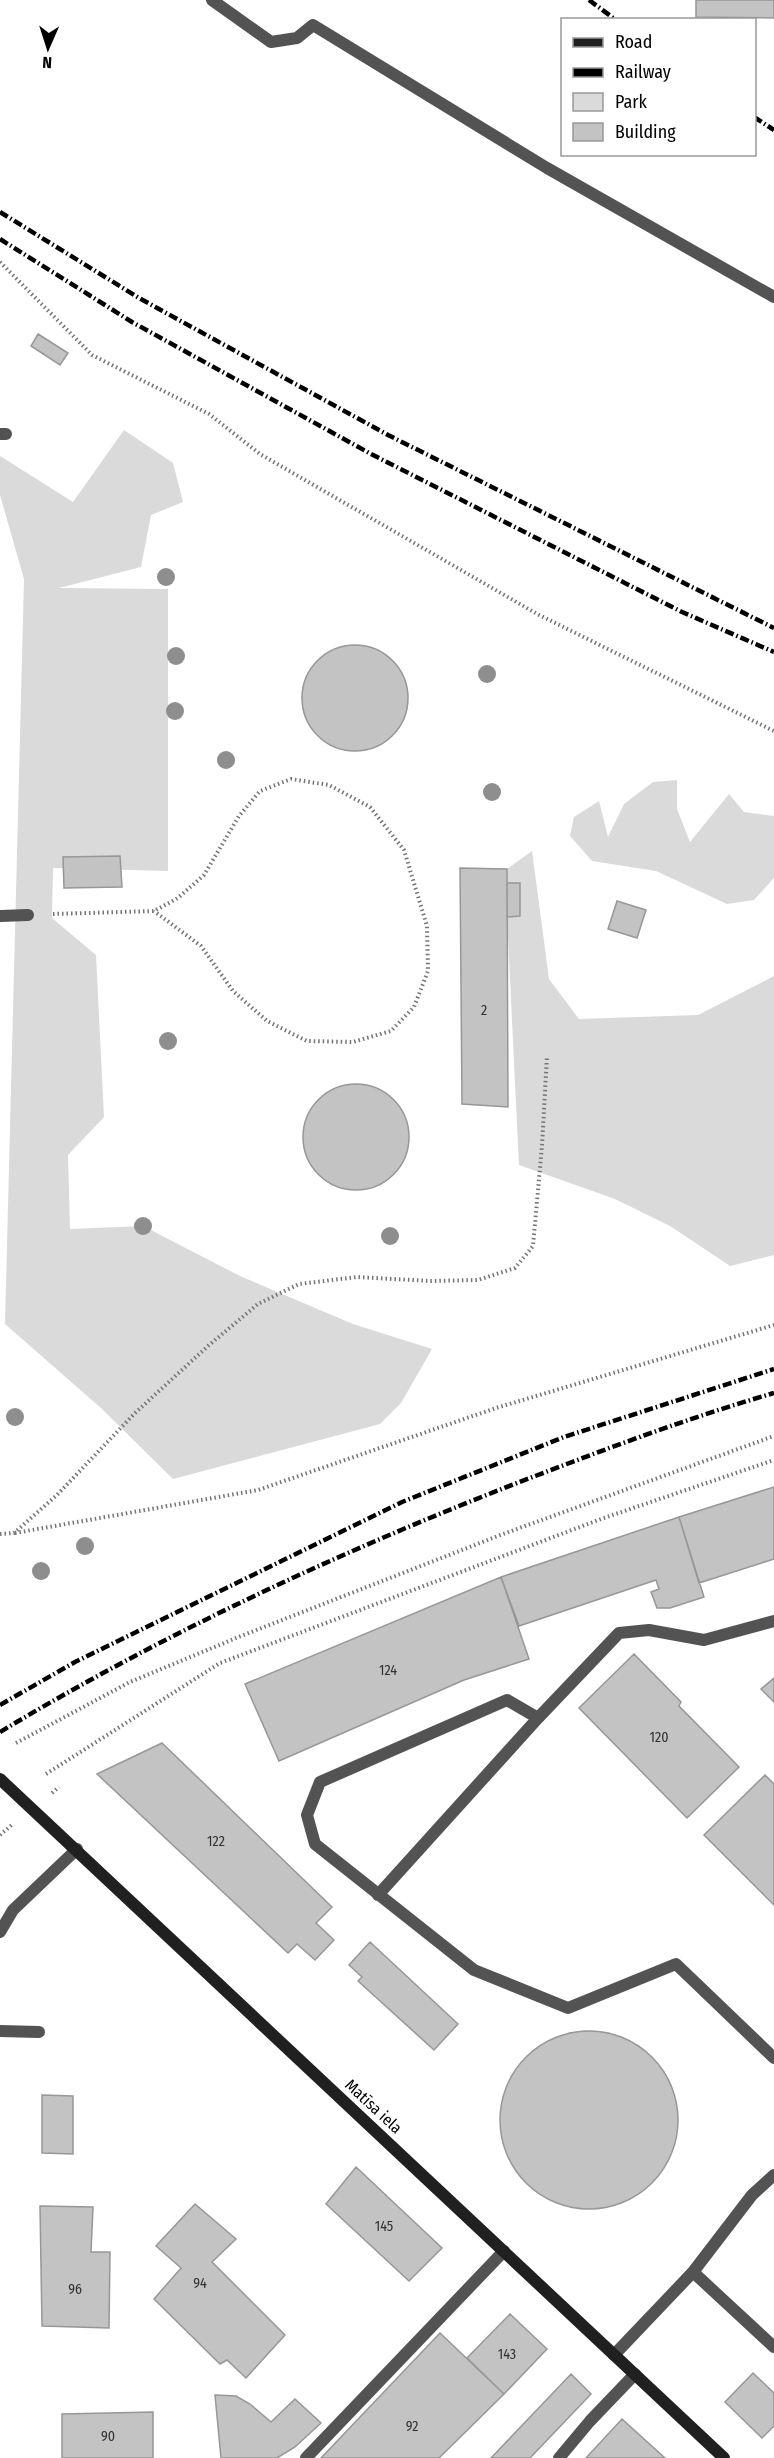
<svg xmlns="http://www.w3.org/2000/svg" width="774" height="2458" font-family="'Fira Sans Condensed',sans-serif">
	<style>
		.green { fill: #dadada }
		.building { fill: #c3c3c3; stroke: #979797; stroke-width: 1.5 }
		.lines { fill: none; stroke-linecap: round; stroke-linejoin: round }
		.path { stroke: #757575; stroke-width: 4; stroke-dasharray: 1.5 3; stroke-linecap: butt }
		.lane { stroke: #535353; stroke-width: 12 }
		.street { stroke: #535353; stroke-width: 12 }
		.secondary { stroke: #202020; stroke-width: 12 }
		.rail { stroke: #000; stroke-width: 4.5; stroke-dasharray: 9 3 1.5 3; stroke-linecap: butt }
		.tree { fill: #8e8e8e }
		.labels { text-anchor: middle; stroke-width: 4.5; stroke-linejoin: round; paint-order: stroke }
		.number-label { font-size: 14px; fill: #313131 }
		.street-label { font-size: 16px; fill: #000; stroke: #fff }
	</style>
	<rect width="100%" height="100%" fill="#fff"/>
	<path class="green" d="M 124,430 L 173,463 L 183,502 L 151,515 L 141,567 L 59,588 L 168,589 L 168,871 L 53,868 L 52,918 L 96,955 L 104,1117 L 68,1155 L 70,1229 L 143,1226 L 240,1276 L 353,1324 L 432,1349 L 401,1403 L 380,1424 L 173,1479 L 102,1409 L 5,1324 L 24,579 L 0,495 L 0,456 L 73,502 Z
		M 677,780 L 677,809 L 690,842 L 729,794 L 744,812 L 774,816 L 774,878 L 754,900 L 727,904 L 656,871 L 592,861 L 570,836 L 574,817 L 599,801 L 608,837 L 624,804 L 653,782 Z
		M 532,851 L 549,979 L 579,1019 L 698,1015 L 774,976 L 774,1255 L 730,1266 L 670,1226 L 615,1199 L 519,1165 L 507,917 L 520,916 L 520,883 L 507,883 L 507,869 Z"/>
	<path class="building" d="M 696,0 L 774,0 L 774,18 L 696,17 Z
		M 38,334 L 68,353 L 60,365 L 31,346 Z
		M302 698a53 53 0 1 1 106 0a53 53 0 1 1-106 0Z
		M 120,856 L 122,887 L 64,888 L 63,857 Z
		M 460,868 L 507,869 L 508,1107 L 462,1104 Z
		M 507,883 L 520,883 L 520,916 L 507,917 Z
		M 617,901 L 646,910 L 637,938 L 608,929 Z
		M303 1137a53 53 0 1 1 106 0a53 53 0 1 1-106 0Z
		M 774,1487 L 774,1559 L 699,1583 L 679,1517 Z
		M 679,1517 L 704,1597 L 670,1608 L 657,1608 L 651,1592 L 659,1589 L 656,1580 L 519,1626 L 501,1577 Z
		M 501,1577 L 529,1659 L 464,1680 L 279,1761 L 245,1684 Z
		M 634,1654 L 681,1702 L 679,1706 L 739,1767 L 687,1818 L 579,1708 Z
		M 774,1678 L 774,1702 L 761,1689 Z
		M 162,1743 L 332,1907 L 316,1923 L 334,1940 L 315,1960 L 297,1944 L 288,1953 L 97,1774 Z
		M 765,1775 L 774,1784 L 774,1905 L 704,1835 Z
		M 370,1942 L 458,2024 L 434,2050 L 358,1981 L 362,1977 L 349,1965 Z
		M500 2120a89 89 0 1 1 178 0a89 89 0 1 1-178 0Z
		M 42,2095 L 73,2096 L 73,2154 L 42,2153 Z
		M 356,2167 L 442,2248 L 409,2281 L 326,2204 Z
		M 195,2204 L 236,2239 L 212,2262 L 285,2335 L 246,2378 L 227,2360 L 220,2364 L 154,2299 L 181,2268 L 156,2246 Z
		M 40,2206 L 93,2207 L 91,2252 L 110,2252 L 109,2328 L 42,2326 Z
		M 510,2314 L 547,2349 L 504,2394 L 467,2358 Z
		M 440,2333 L 504,2394 L 439,2458 L 321,2458 Z
		M 753,2373 L 774,2393 L 774,2426 L 762,2438 L 725,2402 Z
		M 571,2374 L 591,2394 L 530,2458 L 491,2458 Z
		M 215,2395 L 236,2396 L 250,2404 L 271,2422 L 295,2399 L 321,2423 L 295,2447 L 277,2458 L 221,2458 Z
		M 153,2412 L 153,2458 L 62,2458 L 62,2414 Z
		M 622,2419 L 665,2458 L 586,2458 Z"/>
	<g class="lines">
		<path class="path" d="M 0,262 L 92,355 L 209,414 L 260,454 L 539,615 L 774,731
			M 53,914 L 154,911 L 178,898 L 204,875 L 239,816 L 260,791 L 291,779 L 329,785 L 370,807 L 404,850 L 427,926 L 428,971 L 414,1007 L 391,1031 L 353,1042 L 307,1041 L 267,1021 L 233,991 L 201,946 L 154,911
			M 15,1533 L 258,1490 L 496,1408 L 774,1325
			M 0,1534 L 14,1533 L 57,1495 L 134,1414 L 208,1346 L 258,1304 L 299,1284 L 357,1277 L 430,1281 L 478,1280 L 515,1268 L 533,1246 L 542,1146 L 547,1056
			M 16,1743 L 130,1682 L 241,1636 L 503,1534 L 774,1436
			M 46,1774 L 220,1663 L 601,1519 L 774,1460
			M 52,1793 L 59,1787
			M 0,1835 L 13,1824"/>
		<path class="lane" d="M 212,0 L 271,42 L 297,38 L 313,25 L 547,168 L 774,297
			M 0,434 L 6,434
			M 0,916 L 28,915
			M 538,1718 L 507,1700 L 320,1782 L 307,1815 L 315,1844 L 474,1970 L 568,2008 L 676,1964 L 774,2058
			M 378,1895 L 538,1718 L 619,1633 L 649,1630 L 704,1640 L 774,1621
			M 0,2031 L 39,2032
			M 693,2272 L 752,2195 L 774,2175
			M 614,2355 L 693,2272 L 774,2347
			M 306,2458 L 504,2251
			M 559,2458 L 590,2421 L 635,2374"/>
		<path class="street" d="M 0,1932 L 13,1910 L 77,1849"/>
		<path class="secondary" d="M 0,1779 L 724,2458"/>
		<path class="rail" d="M 589,0 L 616,20
			M 754,117 L 774,130
			M 0,212 L 139,298 L 388,435 L 774,628
			M 0,239 L 132,322 L 371,454 L 682,612 L 774,652
			M 0,1705 L 75,1662 L 402,1502 L 564,1437 L 774,1369
			M 0,1732 C 168,1631 348,1548 530,1478 C 611,1447 691,1417 774,1393"/>
	</g>
	<g class="tree">
		<circle cx="166" cy="577" r="9"/>
		<circle cx="176" cy="656" r="9"/>
		<circle cx="487" cy="674" r="9"/>
		<circle cx="175" cy="711" r="9"/>
		<circle cx="226" cy="760" r="9"/>
		<circle cx="492" cy="792" r="9"/>
		<circle cx="168" cy="1041" r="9"/>
		<circle cx="143" cy="1226" r="9"/>
		<circle cx="390" cy="1236" r="9"/>
		<circle cx="15" cy="1417" r="9"/>
		<circle cx="85" cy="1546" r="9"/>
		<circle cx="41" cy="1571" r="9"/>
	</g>
	<g class="labels">
		<g class="number-label">
			<text x="484" y="1015">2</text>
			<text x="388" y="1675">124</text>
			<text x="659" y="1742">120</text>
			<text x="216" y="1846">122</text>
			<text x="384" y="2231">145</text>
			<text x="200" y="2288">94</text>
			<text x="75" y="2294">96</text>
			<text x="507" y="2359">143</text>
			<text x="412" y="2431">92</text>
			<text x="108" y="2441">90</text>
		</g>
		<g class="street-label">
			<text transform="translate(374 2106) rotate(43)" y="6">Matīsa iela</text>
		</g>
	</g>
	<rect x="561" y="18" width="195" height="138" fill="#ffffff" stroke="#999999" stroke-width="1.5"/>
	<rect x="573" y="38" width="30" height="9" fill="#202020" stroke="#999999" stroke-width="1.5"/>
	<text x="615" y="48" font-size="18" fill="#000000">Road</text>
	<rect x="573" y="68" width="30" height="9" fill="#000000" stroke="#999999" stroke-width="1.5"/>
	<text x="615" y="78" font-size="18" fill="#000000">Railway</text>
	<rect x="573" y="93" width="30" height="18" fill="#dadada" stroke="#999999" stroke-width="1.5"/>
	<text x="615" y="108" font-size="18" fill="#000000">Park</text>
	<rect x="573" y="123" width="30" height="18" fill="#c3c3c3" stroke="#999999" stroke-width="1.5"/>
	<text x="615" y="138" font-size="18" fill="#000000">Building</text>
	<g transform="translate(48 48) rotate(183)" stroke="#ffffff" stroke-width="4.5" paint-order="stroke">
	<path d="M0-4.5L10 22L0 15L-10 22Z" fill="#000000"/>
	<text y="-9" font-size="16" font-weight="bold" text-anchor="middle" fill="#000000">N</text>
	</g>
</svg>
